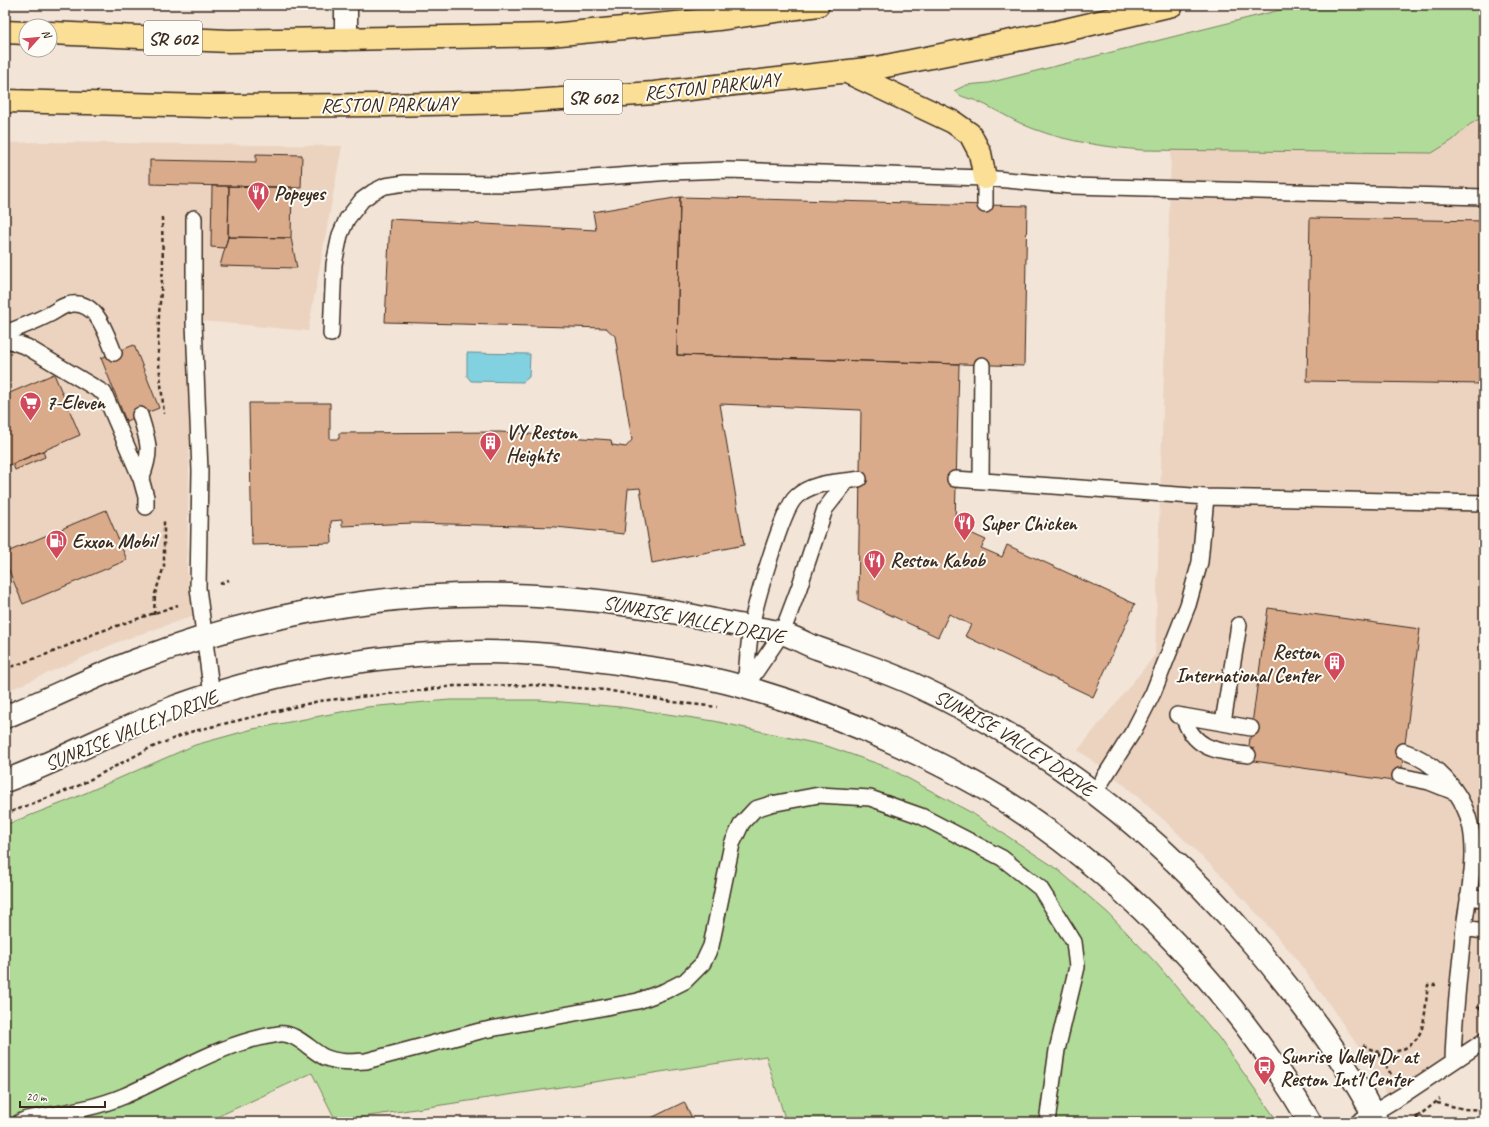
<svg xmlns="http://www.w3.org/2000/svg" width="1489" height="1127" font-family="Caveat,sans-serif">
	<style>
		.built { fill: #ebd3c0 }
		.green { fill: #b0db99; stroke: #76825c }
		.water { fill: #82d1e0; stroke: #668e92 }
		.building { fill: #daab8b; stroke: #3b2a1e }
		.lines { fill: none; stroke-linecap: round; stroke-linejoin: round }
		.lane-casing { stroke: #3b2a1e; stroke-width: 18 }
		.street-casing { stroke: #3b2a1e; stroke-width: 25 }
		.secondary-casing { stroke: #3b2a1e; stroke-width: 25 }
		.primary-casing { stroke: #3b2a1e; stroke-width: 25 }
		.path { stroke: #3b2a1e; stroke-width: 2.5; stroke-dasharray: 4 3; stroke-linecap: butt }
		.lane { stroke: #fdfcf7; stroke-width: 15 }
		.street { stroke: #fdfcf7; stroke-width: 22 }
		.secondary { stroke: #fdfcf7; stroke-width: 22 }
		.primary { stroke: #fbdf96; stroke-width: 22 }
		.labels { text-anchor: middle; stroke-width: 4; stroke-linejoin: round; paint-order: stroke }
		.shield { fill: #fdfcf7; stroke: #75695f; stroke-width: 1 }
		.shield-label { font-size: 19px; font-weight: bold; fill: #3b2a1e }
		.street-label { font-size: 20px; fill: #3b2a1e; stroke: #fdfcf7 }
		.poi-label { font-size: 20px; font-weight: bold; fill: #3b2a1e; stroke: #fdfcf7; text-anchor: start }
	</style>
	<rect width="100%" height="100%" fill="#f2e4d7"/>
	<filter id="ink" filterUnits="userSpaceOnUse"><feTurbulence type="fractalNoise" baseFrequency=".025" numOctaves="2"/><feDisplacementMap in="SourceGraphic" scale="8" xChannelSelector="R" yChannelSelector="G"/><feConvolveMatrix kernelMatrix="1 2 1 2 8 2 1 2 1" color-interpolation-filters="sRGB"/></filter>
	<g filter="url(#ink)">
		<path class="built" d="M 1484,5 L 1484,1041 L 1391,1102 L 1366,1058 L 1334,1011 L 1294,956 L 1260,917 L 1220,874 L 1166,822 L 1122,783 L 1078,750 L 1155,655 L 1171,154 L 1171,92 Z
			M 40,142 L 342,146 L 308,331 L 192,320 L 187,570 L 193,616 L 118,642 L 5,692 L 5,143 Z"/>
		<path class="green" d="M 1300,5 L 1484,5 L 1484,116 L 1469,125 L 1453,140 L 1432,153 L 1142,150 C 1106,147 1068,142 1034,129 C 1015,122 997,110 979,102 C 970,98 961,98 954,91 L 966,85 L 988,83 Z
			M 450,700 L 539,700 L 620,707 L 714,721 L 827,746 L 887,767 L 972,813 L 1056,868 L 1108,913 L 1156,963 L 1219,1038 L 1278,1122 L 786,1122 L 766,1056 L 336,1121 L 312,1073 L 206,1122 L 5,1122 L 5,825 L 65,802 L 195,745 L 253,729 L 367,707 Z"/>
		<path class="water" d="M 467,353 L 530,354 L 529,377 L 523,382 L 471,381 L 467,376 Z"/>
		<path class="building" d="M 256,154 L 302,155 L 301,188 L 150,184 L 150,160 L 256,162 Z
			M 212,186 L 229,186 L 228,237 L 225,248 L 211,247 Z
			M 229,186 L 292,187 L 291,238 L 228,237 Z
			M 680,197 L 1027,206 L 1024,366 L 677,355 Z
			M 680,197 L 677,355 L 959,364 L 955,526 L 986,540 L 981,548 L 1002,557 L 1007,545 L 1135,604 L 1093,697 L 965,636 L 971,625 L 949,614 L 938,637 L 858,600 L 861,410 L 720,404 L 744,545 L 652,563 L 640,488 L 628,489 L 624,534 L 556,527 L 413,523 L 342,526 L 342,520 L 331,521 L 332,543 L 252,545 L 249,403 L 330,403 L 330,439 L 339,439 L 339,433 L 500,432 L 611,440 L 612,445 L 626,447 L 632,440 L 615,336 L 606,328 L 385,322 L 390,219 L 596,230 L 593,212 Z
			M 1310,218 L 1484,221 L 1484,384 L 1307,381 Z
			M 228,237 L 291,238 L 297,268 L 220,266 Z
			M 134,345 L 159,408 L 126,421 L 101,358 Z
			M 54,374 L 80,435 L 5,467 L 5,395 Z
			M 43,451 L 45,457 L 15,470 L 13,464 Z
			M 106,510 L 127,560 L 23,604 L 5,561 L 5,553 Z
			M 1268,608 L 1420,629 L 1400,782 L 1247,760 Z
			M 684,1102 L 694,1122 L 643,1122 Z"/>
		<g class="lines">
			<defs>
				<path id="lane" d="M 985,178 L 985,205
					M 194,218 L 194,323 L 200,471 L 198,588 L 212,695
					M 5,333 C 19,328 34,322 48,315 C 55,312 60,307 67,305 C 96,297 106,333 114,353
					M 331,334 L 334,264 L 340,235 L 347,219 L 362,200 L 373,192 L 385,186 L 405,183 L 512,184 L 671,172 L 726,170 L 985,178 L 1072,186 L 1484,197
					M 5,339 L 27,347 L 104,393 L 141,479 L 146,497 L 146,507
					M 140,415 C 149,443 152,452 141,479
					M 955,479 L 1206,497 L 1200,562 L 1188,605 L 1153,693 L 1134,730 L 1095,792
					M 981,481 L 982,365
					M 1206,497 L 1484,503
					M 746,686 L 782,633 L 799,588 L 825,509 L 847,481
					M 745,687 C 747,668 748,648 751,629 C 754,608 782,509 796,497 C 813,481 838,483 859,479
					M 1177,715 L 1251,728
					M 1183,716 C 1194,750 1216,751 1248,755
					M 1223,722 L 1239,625
					M 1403,751 C 1435,761 1462,791 1470,824 C 1478,857 1468,895 1464,928 C 1459,972 1454,1016 1453,1061
					M 1400,776 L 1429,782 L 1454,792
					M 1468,897 L 1484,899
					M 1464,928 L 1484,931
					M 20,1122 L 27,1119 C 60,1113 94,1109 124,1096 C 176,1073 222,1042 279,1034 C 296,1032 310,1050 324,1057 C 338,1063 352,1062 366,1061 L 480,1031 L 638,1001 L 665,991 L 685,981 L 703,963 L 711,946 L 732,844 L 742,823 L 755,809 L 771,804 L 819,795 L 870,798 L 921,816 L 1002,858 L 1040,888 L 1074,942 L 1077,967 L 1057,1050 L 1047,1122
					M 1358,1122 L 1403,1095 L 1484,1041"/>
				<path id="street" d="M 346,5 L 346,39"/>
				<g id="secondary">
					<path id="s1" d="M 5,717 C 49,699 92,677 137,660 C 211,632 290,612 369,602 C 478,588 586,594 694,616 C 713,620 731,624 749,627 C 759,629 770,630 781,633 C 793,636 805,644 817,648 C 850,660 883,670 915,685 C 1046,745 1160,835 1254,945 C 1297,996 1347,1062 1377,1122"/>
					<path d="M 5,781 C 64,759 119,729 177,706 C 219,691 264,679 308,670 C 366,659 428,652 487,652 C 539,652 593,659 644,667 C 679,672 713,678 747,688 C 800,703 852,723 901,746 C 940,764 978,783 1014,807 C 1134,887 1237,997 1310,1122"/>
				</g>
				<path id="primary" d="M 5,32 L 26,33
					M 50,33 L 229,41 L 550,35 L 718,19 L 818,5
					M 847,72 L 953,122 L 970,134 L 980,153 L 985,178
					M 5,101 L 209,106 L 386,105 L 516,102 L 654,93 L 876,68 L 1057,32 L 1172,5"/>
			</defs>
			<use href="#lane" class="lane-casing"/>
			<use href="#street" class="street-casing"/>
			<use href="#secondary" class="secondary-casing"/>
			<use href="#primary" class="primary-casing"/>
			<path class="path" d="M 162,217 L 163,268 L 159,314 L 158,354 L 164,414
				M 220,584 L 229,580
				M 154,615 L 155,594 L 164,566 L 164,521
				M 5,669 L 53,652 L 96,633 L 178,605
				M 5,814 L 76,787 L 148,749 L 190,732 L 319,701 L 417,691 L 454,686 L 533,685 L 606,690 L 673,702 L 717,707
				M 1477,1007 L 1484,1010
				M 1363,1045 C 1383,1059 1414,1053 1422,1028 C 1426,1014 1426,998 1428,985 L 1436,985
				M 1378,1053 L 1392,1076
				M 1437,1103 L 1465,1109 L 1484,1110
				M 1416,1116 L 1419,1122
				M 1417,1117 L 1440,1099"/>
			<use href="#lane" class="lane"/>
			<use href="#street" class="street"/>
			<use href="#secondary" class="secondary"/>
			<use href="#primary" class="primary"/>
		</g>
	</g>
	<defs>
		<symbol id="restaurant-pin" viewBox="-11 -11 22 30"><path d="M0 17L-7.5 6A9.5 9.5 0 1 1 7.5 6Z" fill="#d1495b" stroke="#fdfcf7"/><path d="M-5-6h1v4h1v-4h1v4h1v-4h1v5L-1.5 .5V6h-2V.5L-5-1ZM5-6V6H3V1.5H1.5Q1.5-4 5-6Z" fill="#fff"/></symbol>
		<symbol id="supermarket-pin" viewBox="-11 -11 22 30"><path d="M0 17L-7.5 6A9.5 9.5 0 1 1 7.5 6Z" fill="#d1495b" stroke="#fdfcf7"/><path d="M-6-5.5h2.5l.6 2H6L4.5 2H-2.5L-4.4-4H-6ZM-1.5 3.2a1.3 1.3 0 1 0 .1 0ZM3 3.2a1.3 1.3 0 1 0 .1 0Z" fill="#fff"/></symbol>
		<symbol id="building-pin" viewBox="-11 -11 22 30"><path d="M0 17L-7.5 6A9.5 9.5 0 1 1 7.5 6Z" fill="#d1495b" stroke="#fdfcf7"/><path d="M-4-6H4V6H1V3H-1V6H-4ZM-2.5-4.3h1.7v1.8h-1.7ZM.8-4.3h1.7v1.8H.8ZM-2.5-1h1.7V.8h-1.7ZM.8-1h1.7V.8H.8Z" fill="#fff"/></symbol>
		<symbol id="fuel-pin" viewBox="-11 -11 22 30"><path d="M0 17L-7.5 6A9.5 9.5 0 1 1 7.5 6Z" fill="#d1495b" stroke="#fdfcf7"/><path d="M-5.5-6h7V0h2V4h1.3V-2.5L3-4.5l.8-.8L6-3V5H2.5V1h-1V6h-7ZM-4.2-4.7v3.2H.2V-4.7Z" fill="#fff"/></symbol>
		<symbol id="bus-pin" viewBox="-11 -11 22 30"><path d="M0 17L-7.5 6A9.5 9.5 0 1 1 7.5 6Z" fill="#d1495b" stroke="#fdfcf7"/><path d="M-5-6H5V4H4V6H2V4H-2V6H-4V4H-5ZM-3.5-4V0h7V-4ZM-3.5 1.2v1.5H-2V1.2ZM2 1.2v1.5H3.5V1.2Z" fill="#fff"/></symbol>
	</defs>
	<g fill-rule="evenodd">
		<use href="#restaurant-pin" x="246" y="180" width="25" height="34"/>
		<use href="#supermarket-pin" x="18" y="390" width="25" height="34"/>
		<use href="#building-pin" x="478" y="430" width="25" height="34"/>
		<use href="#restaurant-pin" x="952" y="510" width="25" height="34"/>
		<use href="#fuel-pin" x="44" y="528" width="25" height="34"/>
		<use href="#restaurant-pin" x="862" y="548" width="25" height="34"/>
		<use href="#building-pin" x="1322" y="650" width="25" height="34"/>
		<use href="#bus-pin" x="1252" y="1054" width="25" height="34"/>
	</g>
	<g class="labels">
		<g class="shield">
			<rect x="144" y="21" width="58" height="34" rx="3"/>
			<rect x="564" y="80" width="58" height="34" rx="3"/>
		</g>
		<g class="shield-label">
			<text x="173" y="45">SR 602</text>
			<text x="593" y="104">SR 602</text>
		</g>
		<g class="street-label">
			<text transform="translate(712 86) rotate(-6)" y="7">RESTON PARKWAY</text>
			<text transform="translate(389 104) rotate(-1)" y="7">RESTON PARKWAY</text>
			<text transform="translate(694 619) rotate(11)" y="7">SUNRISE VALLEY DRIVE</text>
			<text transform="translate(131 730) rotate(-22)" y="7">SUNRISE VALLEY DRIVE</text>
			<text dy="7" stroke="none"><textPath href="#s1" startOffset="1058">SUNRISE VALLEY DRIVE</textPath></text>
		</g>
		<g class="poi-label">
			<text x="274" y="200">Popeyes</text>
			<text x="46" y="409">7-Eleven</text>
			<text x="506" y="439">VY Reston<tspan x="506" dy="23">Heights</tspan></text>
			<text x="980" y="530">Super Chicken</text>
			<text x="72" y="548">Exxon Mobil</text>
			<text x="890" y="567">Reston Kabob</text>
			<text x="1320" y="659" text-anchor="end">Reston<tspan x="1320" dy="23">International Center</tspan></text>
			<text x="1280" y="1063">Sunrise Valley Dr at<tspan x="1280" dy="23">Reston Int'l Center</tspan></text>
		</g>
	</g>
	<rect width="1489" height="1127" fill="none" stroke="#fdfcf7" stroke-width="20"/>
	<rect x="10" y="10" width="1469" height="1107" fill="none" stroke="#3b2a1e" stroke-width="1.5" filter="url(#ink)"/>
	<g transform="translate(38 38) rotate(63)"><circle r="19" fill="#fdfcf7" stroke="#afa8a0"/>
	<path d="M0-3L7 15L0 10L-7 15Z" fill="#d1495b"/>
	<text y="-6" font-size="11" font-weight="bold" text-anchor="middle" fill="#3b2a1e">N</text>
	</g>
	<path d="M20 1101v6h85v-6" fill="none" stroke="#3b2a1e" stroke-width="2"/>
	<text x="26" y="1101" font-size="12" fill="#3b2a1e" stroke="#fdfcf7" stroke-width="3" paint-order="stroke">20 m</text>
</svg>
